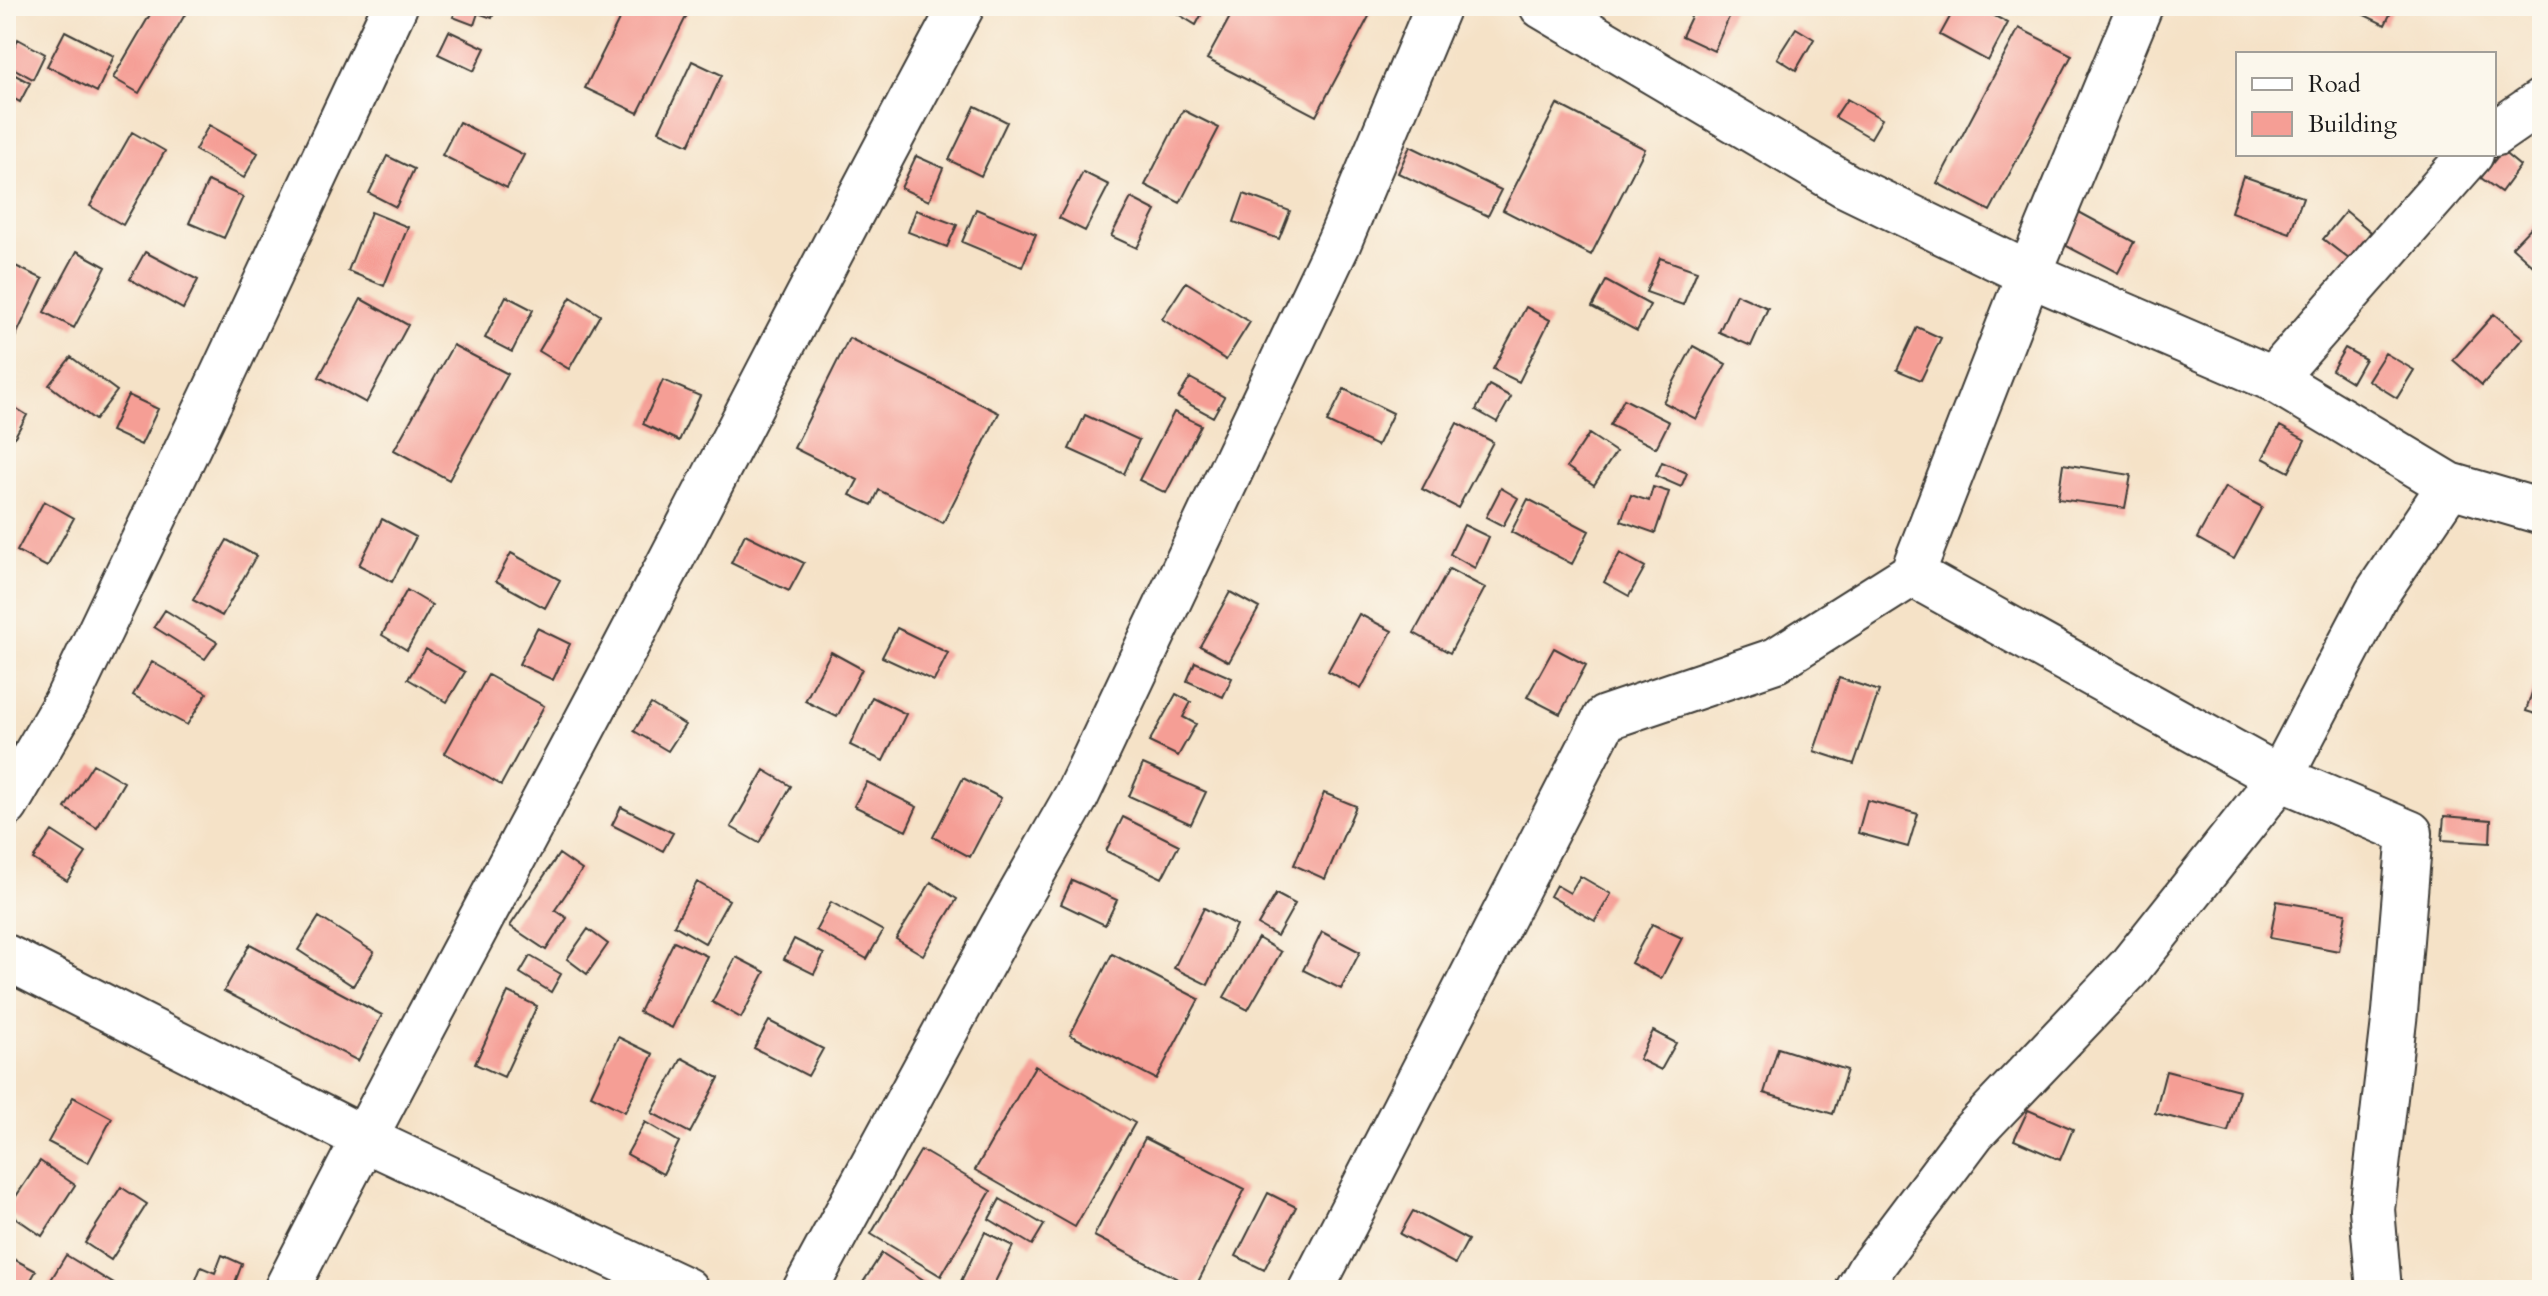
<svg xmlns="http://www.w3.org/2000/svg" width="2548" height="1296" font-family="Cardo,serif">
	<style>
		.building { fill: #f59e95 }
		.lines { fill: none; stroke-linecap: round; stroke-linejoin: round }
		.minor-casing { stroke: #3d3a36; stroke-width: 48 }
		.minor { stroke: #fff; stroke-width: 44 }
	</style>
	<rect width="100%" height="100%" fill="#fbf7ec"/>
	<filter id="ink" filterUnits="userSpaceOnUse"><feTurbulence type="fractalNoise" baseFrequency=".0125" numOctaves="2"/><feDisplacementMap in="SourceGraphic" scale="16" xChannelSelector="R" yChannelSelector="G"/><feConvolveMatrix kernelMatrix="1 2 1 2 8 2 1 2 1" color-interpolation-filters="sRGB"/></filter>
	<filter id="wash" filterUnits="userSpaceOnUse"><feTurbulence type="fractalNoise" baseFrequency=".006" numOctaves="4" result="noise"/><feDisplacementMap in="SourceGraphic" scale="32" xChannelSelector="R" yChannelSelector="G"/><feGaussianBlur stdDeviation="1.8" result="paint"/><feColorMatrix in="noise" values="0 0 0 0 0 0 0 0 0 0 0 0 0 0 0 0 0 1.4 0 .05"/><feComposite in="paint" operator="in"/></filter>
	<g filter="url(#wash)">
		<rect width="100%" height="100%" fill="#f5e2c7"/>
		<g id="blocks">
			<path class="building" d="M 155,6 L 190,6 L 139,93 L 113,78 Z
				M 458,6 L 497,6 L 492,18 L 478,13 L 474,25 L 453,17 Z
				M 626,6 L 680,6 L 689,11 L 638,113 L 585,88 Z
				M 1165,6 L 1206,6 L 1196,25 Z
				M 1236,6 L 1367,6 L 1373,9 L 1316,116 L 1207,59 Z
				M 1696,6 L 1734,6 L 1714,51 L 1682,36 Z
				M 1956,6 L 1976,6 L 2008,23 L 1988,61 L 1940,35 Z
				M 2356,6 L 2394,6 L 2385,25 L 2354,10 Z
				M 1796,28 L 1814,39 L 1796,70 L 1777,58 Z
				M 2019,28 L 2072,55 L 1990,211 L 1937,183 Z
				M 65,31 L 114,56 L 97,92 L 47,66 Z
				M 449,31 L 485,48 L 474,71 L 438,54 Z
				M 18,39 L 45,54 L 33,79 L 6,64 Z
				M 692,61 L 722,75 L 689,145 L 659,131 Z
				M 6,70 L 30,83 L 20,102 L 6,94 Z
				M 1847,99 L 1882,119 L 1871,138 L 1835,117 Z
				M 1557,104 L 1645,149 L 1591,255 L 1503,210 Z
				M 975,106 L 1007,122 L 981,176 L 949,160 Z
				M 1183,110 L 1219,128 L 1180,203 L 1145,185 Z
				M 459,122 L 524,155 L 507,188 L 442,155 Z
				M 209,125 L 258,153 L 244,178 L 195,150 Z
				M 132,132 L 165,151 L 123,225 L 90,206 Z
				M 1410,146 L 1501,190 L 1488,216 L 1398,173 Z
				M 2502,151 L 2520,166 L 2501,192 L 2481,178 Z
				M 387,156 L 414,169 L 396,207 L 369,193 Z
				M 916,156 L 943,168 L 929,201 L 901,188 Z
				M 1083,172 L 1109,185 L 1085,231 L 1059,218 Z
				M 2243,176 L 2303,197 L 2290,233 L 2231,212 Z
				M 208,181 L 243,197 L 224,238 L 189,223 Z
				M 1244,194 L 1290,211 L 1279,239 L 1234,222 Z
				M 1131,198 L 1156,211 L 1137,248 L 1111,236 Z
				M 976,209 L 1036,234 L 1022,267 L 962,242 Z
				M 916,210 L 957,225 L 947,247 L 908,232 Z
				M 2077,211 L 2134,242 L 2118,273 L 2061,243 Z
				M 2346,211 L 2371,232 L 2349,259 L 2323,239 Z
				M 371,212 L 408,227 L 384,286 L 348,271 Z
				M 2542,216 L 2542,274 L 2512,247 Z
				M 77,251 L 106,267 L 74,328 L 44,312 Z
				M 145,252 L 198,280 L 183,309 L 130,279 Z
				M 1660,258 L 1697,271 L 1683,305 L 1646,292 Z
				M 9,263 L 43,279 L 12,344 L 6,341 L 6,270 Z
				M 1606,281 L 1650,305 L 1637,331 L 1592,307 Z
				M 1186,282 L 1250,322 L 1226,360 L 1162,319 Z
				M 1736,294 L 1768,308 L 1751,346 L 1719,332 Z
				M 506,296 L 533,310 L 512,352 L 485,338 Z
				M 571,297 L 600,315 L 569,369 L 539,351 Z
				M 361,299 L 408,325 L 366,403 L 319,377 Z
				M 1526,307 L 1550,320 L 1519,382 L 1493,369 Z
				M 2494,314 L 2523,338 L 2482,385 L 2453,360 Z
				M 1917,327 L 1941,338 L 1921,380 L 1897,370 Z
				M 849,338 L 999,413 L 943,523 L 879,490 L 872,505 L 850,495 L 858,480 L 794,448 Z
				M 453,345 L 508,374 L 449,480 L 394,450 Z
				M 1693,346 L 1726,364 L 1696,419 L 1663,402 Z
				M 2345,348 L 2365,359 L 2352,382 L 2332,370 Z
				M 2385,353 L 2414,370 L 2397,398 L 2368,380 Z
				M 71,357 L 117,391 L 95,420 L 49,385 Z
				M 1190,378 L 1224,397 L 1213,417 L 1178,398 Z
				M 663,380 L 700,396 L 679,441 L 643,424 Z
				M 1489,385 L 1511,397 L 1497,422 L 1476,410 Z
				M 1344,389 L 1393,413 L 1377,446 L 1327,422 Z
				M 128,395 L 158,409 L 141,445 L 111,431 Z
				M 1624,399 L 1669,422 L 1656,448 L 1610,425 Z
				M 6,402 L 27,415 L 6,452 Z
				M 1174,412 L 1201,425 L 1166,493 L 1139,480 Z
				M 1085,415 L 1139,440 L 1124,474 L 1069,449 Z
				M 1457,423 L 1493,442 L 1458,508 L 1422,489 Z
				M 2280,426 L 2305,440 L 2289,472 L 2263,458 Z
				M 1589,434 L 1616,452 L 1594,485 L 1567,467 Z
				M 1662,462 L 1687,473 L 1681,487 L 1656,476 Z
				M 2063,464 L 2131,475 L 2125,508 L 2058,499 Z
				M 1653,487 L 1669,492 L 1655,533 L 1621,521 L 1631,495 L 1649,501 Z
				M 2225,487 L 2262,507 L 2234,559 L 2197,538 Z
				M 1501,488 L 1518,498 L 1503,526 L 1486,517 Z
				M 1528,499 L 1589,531 L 1572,564 L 1511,532 Z
				M 44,501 L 74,518 L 47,567 L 17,551 Z
				M 382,519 L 416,537 L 392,582 L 359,565 Z
				M 1464,525 L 1489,537 L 1475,568 L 1450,554 Z
				M 745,534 L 804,563 L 789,591 L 731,563 Z
				M 227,540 L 256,556 L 222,616 L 193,600 Z
				M 511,553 L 560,580 L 545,608 L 496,581 Z
				M 1620,553 L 1645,567 L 1629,596 L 1604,582 Z
				M 1449,569 L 1485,588 L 1450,653 L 1414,633 Z
				M 407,590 L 432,605 L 407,650 L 382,635 Z
				M 1230,592 L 1259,608 L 1229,662 L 1200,646 Z
				M 165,610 L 217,642 L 205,659 L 154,627 Z
				M 1359,614 L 1392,631 L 1361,689 L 1328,671 Z
				M 537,628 L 570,644 L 553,680 L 519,664 Z
				M 897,628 L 948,653 L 934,681 L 882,657 Z
				M 1554,648 L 1586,665 L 1560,714 L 1527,697 Z
				M 426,649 L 465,672 L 447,702 L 408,679 Z
				M 831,652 L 862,669 L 837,717 L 805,701 Z
				M 152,662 L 207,693 L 187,725 L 133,695 Z
				M 1195,662 L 1232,678 L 1223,697 L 1187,681 Z
				M 488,675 L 544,706 L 501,785 L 445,753 Z
				M 1839,678 L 1879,691 L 1854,764 L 1814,751 Z
				M 2535,683 L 2542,686 L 2542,716 L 2526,711 Z
				M 1176,694 L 1191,702 L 1183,717 L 1196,724 L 1178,756 L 1149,742 Z
				M 872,697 L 906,714 L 883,761 L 850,745 Z
				M 651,704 L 685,725 L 668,751 L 634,731 Z
				M 93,764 L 124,782 L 97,828 L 65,808 Z
				M 1143,764 L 1206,792 L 1191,824 L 1129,796 Z
				M 764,770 L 791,786 L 759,843 L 731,827 Z
				M 963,778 L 1001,798 L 970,857 L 933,837 Z
				M 867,782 L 917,807 L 906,831 L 854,806 Z
				M 1324,793 L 1356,806 L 1325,879 L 1294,865 Z
				M 1867,800 L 1918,814 L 1908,847 L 1858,833 Z
				M 621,807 L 673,833 L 663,851 L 612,825 Z
				M 2444,816 L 2491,820 L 2490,843 L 2442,840 Z
				M 1123,817 L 1179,845 L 1162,878 L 1106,851 Z
				M 52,831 L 86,853 L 67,881 L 33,859 Z
				M 559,854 L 582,870 L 555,910 L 567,918 L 546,950 L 510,926 Z
				M 1580,876 L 1611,894 L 1595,921 L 1550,896 L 1556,885 L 1570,893 Z
				M 1072,880 L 1117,900 L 1105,925 L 1061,904 Z
				M 697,882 L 729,900 L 705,943 L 674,925 Z
				M 931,882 L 957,899 L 923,955 L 896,939 Z
				M 1276,894 L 1295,904 L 1277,936 L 1258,925 Z
				M 2277,901 L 2346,913 L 2339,951 L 2270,938 Z
				M 831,902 L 883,931 L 867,959 L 816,930 Z
				M 1204,908 L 1236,925 L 1208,985 L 1174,968 Z
				M 319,917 L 374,952 L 353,986 L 298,950 Z
				M 1652,924 L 1682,938 L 1661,979 L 1631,963 Z
				M 588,929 L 608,944 L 587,974 L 567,959 Z
				M 1322,932 L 1360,952 L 1341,989 L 1303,970 Z
				M 1258,938 L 1281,952 L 1248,1010 L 1224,997 Z
				M 794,939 L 824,954 L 814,974 L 784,959 Z
				M 674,941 L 707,956 L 672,1028 L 639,1012 Z
				M 250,944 L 382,1015 L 358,1061 L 224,991 Z
				M 1112,954 L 1199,999 L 1156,1079 L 1070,1035 Z
				M 530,956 L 561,974 L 551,992 L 520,973 Z
				M 736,957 L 765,972 L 741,1018 L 712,1002 Z
				M 508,992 L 537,1006 L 504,1077 L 475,1064 Z
				M 769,1021 L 823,1049 L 808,1076 L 754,1048 Z
				M 1653,1031 L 1676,1043 L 1661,1070 L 1639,1059 Z
				M 618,1037 L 653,1054 L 625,1112 L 591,1095 Z
				M 1778,1048 L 1847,1070 L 1833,1114 L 1764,1093 Z
				M 682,1058 L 719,1078 L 690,1133 L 652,1113 Z
				M 1035,1066 L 1135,1123 L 1075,1227 L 975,1170 Z
				M 2166,1071 L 2239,1090 L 2228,1132 L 2155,1113 Z
				M 73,1097 L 112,1118 L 88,1163 L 48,1142 Z
				M 2028,1110 L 2073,1129 L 2060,1160 L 2014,1140 Z
				M 645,1122 L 679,1142 L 663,1174 L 627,1154 Z
				M 1145,1138 L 1245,1189 L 1195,1288 L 1094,1236 Z
				M 921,1150 L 991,1191 L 941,1276 L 871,1234 Z
				M 40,1161 L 75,1185 L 42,1236 L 6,1211 Z
				M 121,1187 L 147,1204 L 111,1260 L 85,1243 Z
				M 1268,1193 L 1296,1207 L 1264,1270 L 1236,1256 Z
				M 1000,1199 L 1044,1225 L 1032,1245 L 989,1219 Z
				M 1413,1211 L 1468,1240 L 1455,1264 L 1400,1234 Z
				M 985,1232 L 1013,1246 L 991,1290 L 978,1290 L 961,1281 Z
				M 882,1253 L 939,1290 L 865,1290 L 860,1287 Z
				M 66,1255 L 117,1286 L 115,1290 L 46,1288 Z
				M 222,1255 L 242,1264 L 232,1290 L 192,1290 L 201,1267 L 215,1273 Z
				M 10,1257 L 36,1271 L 27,1287 L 6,1276 L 6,1266 Z"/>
		</g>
	</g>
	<g filter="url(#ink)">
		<use href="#blocks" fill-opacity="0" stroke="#3d3a36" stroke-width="2"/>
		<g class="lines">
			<defs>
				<path id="minor" d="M 1542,6 L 1845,185 L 2029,274 L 2273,379 L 2450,485 L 2542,512
					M 2494,134 L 2542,101
					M 2273,379 L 2471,154
					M 1912,574 L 2280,778 L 2410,833 L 2395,1012 L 2372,1209 L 2379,1290
					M 6,805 L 67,700 L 214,393 L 395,6
					M 6,957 L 363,1138 L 686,1290
					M 286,1290 C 395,1075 511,865 623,652 C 736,436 846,219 962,6
					M 805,1290 L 1002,927 L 1076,797 L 1339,242 L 1438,6
					M 1311,1290 L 1605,718 L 1776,660 L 1912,574 L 2029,274 L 2140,6
					M 1858,1290 L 1870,1269 L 1973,1132 L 2129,968 L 2280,778 L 2377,593 L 2450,485"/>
			</defs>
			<use href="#minor" class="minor-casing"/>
			<use href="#minor" class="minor"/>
		</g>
	</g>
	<rect width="2548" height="1296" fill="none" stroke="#fbf7ec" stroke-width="32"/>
	<rect x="2236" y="52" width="260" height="104" fill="#fbf7ec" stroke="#a29f99" stroke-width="2"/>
	<rect x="2252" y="78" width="40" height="12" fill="#ffffff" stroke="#a29f99" stroke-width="2"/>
	<text x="2308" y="92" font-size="24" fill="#1c1c1c">Road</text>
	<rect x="2252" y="112" width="40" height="24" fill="#f59e95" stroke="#a29f99" stroke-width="2"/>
	<text x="2308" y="132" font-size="24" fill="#1c1c1c">Building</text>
</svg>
